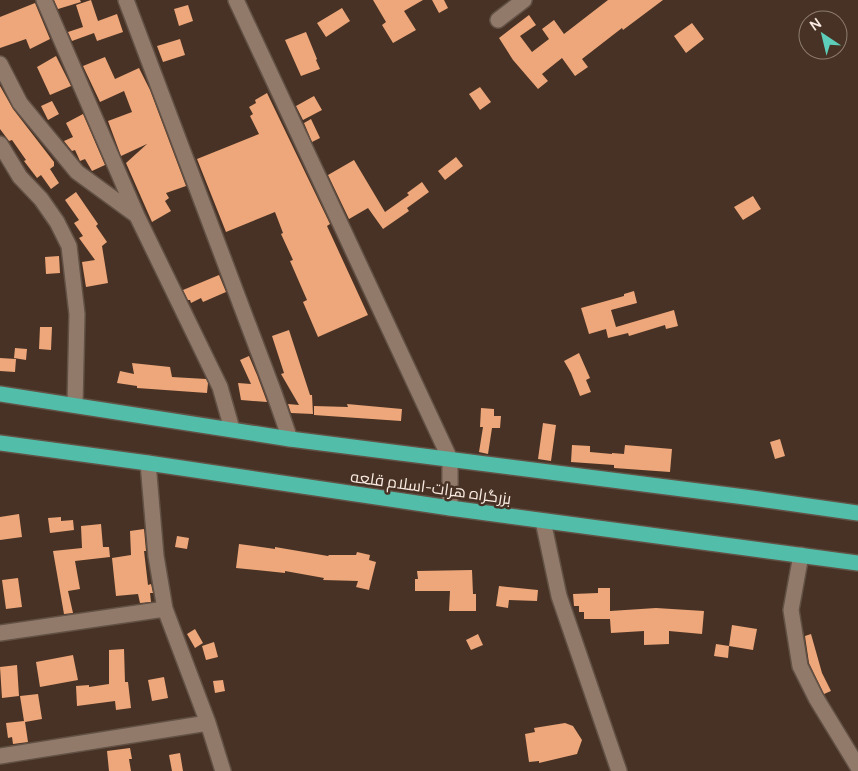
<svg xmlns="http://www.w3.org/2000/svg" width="858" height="771" font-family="Manrope,Cairo,sans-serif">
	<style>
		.building { fill: #eda77a }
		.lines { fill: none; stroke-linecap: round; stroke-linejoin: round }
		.minor-casing { stroke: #625145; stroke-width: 18 }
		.highway-casing { stroke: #625145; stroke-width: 18 }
		.minor { stroke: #927a6b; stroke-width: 15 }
		.highway { stroke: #52bda9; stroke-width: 15 }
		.labels { text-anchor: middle; stroke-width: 5; stroke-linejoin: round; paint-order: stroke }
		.street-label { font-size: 16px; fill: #faece3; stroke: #483225 }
	</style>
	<rect width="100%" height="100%" fill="#483225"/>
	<path class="building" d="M 54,0 L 80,0 L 81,2 L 58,9 Z
		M 91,0 L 98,21 L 117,14 L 123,32 L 97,41 L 94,33 L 72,41 L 68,32 L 83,27 L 76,5 Z
		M 373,0 L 423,0 L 404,11 L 416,30 L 393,43 L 382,25 L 386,22 Z
		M 432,0 L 444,0 L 448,8 L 439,13 Z
		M 608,0 L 663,0 L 623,30 L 622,28 L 582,59 L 588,67 L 575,76 L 562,58 L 542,74 L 548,81 L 538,89 L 513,60 L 499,38 L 529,15 L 536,25 L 520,36 L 532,52 L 549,39 L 542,29 L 554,20 L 564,34 Z
		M 35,3 L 50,39 L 30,49 L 26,39 L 0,48 L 0,17 Z
		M 188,5 L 193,21 L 179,26 L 174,9 Z
		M 342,8 L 350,21 L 326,37 L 317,23 Z
		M 692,23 L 704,39 L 686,53 L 674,36 Z
		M 306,32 L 317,59 L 316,60 L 320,69 L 301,76 L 285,40 Z
		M 180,39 L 185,55 L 163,62 L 157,46 Z
		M 56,56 L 71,86 L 50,95 L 37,67 Z
		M 105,57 L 115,79 L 139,68 L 150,90 L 186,186 L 166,193 L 169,198 L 165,201 L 171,211 L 152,222 L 126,163 L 147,144 L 121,156 L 108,121 L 132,112 L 124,91 L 100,102 L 83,66 Z
		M 0,86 L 13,109 L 54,162 L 54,166 L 50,169 L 59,183 L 51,189 L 41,175 L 37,178 L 24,161 L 26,160 L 12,140 L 9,141 L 0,129 Z
		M 480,87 L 491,102 L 480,110 L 469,94 Z
		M 267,93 L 330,224 L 327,226 L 368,315 L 318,337 L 303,302 L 307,300 L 290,261 L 293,260 L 281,234 L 283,233 L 275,212 L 226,232 L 197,159 L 259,134 L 250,116 L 253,114 L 249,107 L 256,103 L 255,100 Z
		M 314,96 L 322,110 L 303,120 L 296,106 Z
		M 52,101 L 59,114 L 48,120 L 41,106 Z
		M 83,114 L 105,165 L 92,171 L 85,159 L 80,161 L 75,150 L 72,151 L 64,141 L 73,137 L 66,123 Z
		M 311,119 L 320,138 L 312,142 L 304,123 Z
		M 456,157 L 463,166 L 445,180 L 438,171 Z
		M 354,160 L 385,212 L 409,195 L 407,193 L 422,182 L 429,192 L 407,208 L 409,211 L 383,229 L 368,208 L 349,219 L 328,175 Z
		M 76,192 L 98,224 L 96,226 L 107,242 L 102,246 L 108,283 L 86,287 L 82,262 L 95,260 L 79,238 L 83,236 L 74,223 L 79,220 L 65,200 Z
		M 753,196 L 761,209 L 743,220 L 734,207 Z
		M 59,256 L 60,273 L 46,274 L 45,257 Z
		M 219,275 L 226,292 L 203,302 L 201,298 L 191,303 L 190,300 L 188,300 L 183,290 Z
		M 634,291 L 637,303 L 611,310 L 616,327 L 674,310 L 678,326 L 666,329 L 665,325 L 629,336 L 628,333 L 608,338 L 606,329 L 589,334 L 581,308 L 624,296 L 624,294 Z
		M 40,327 L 52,327 L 51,350 L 39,349 Z
		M 289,330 L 310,395 L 312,395 L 313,414 L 291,413 L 288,404 L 299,405 L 281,374 L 284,373 L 272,336 Z
		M 15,348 L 27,349 L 26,360 L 14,358 Z
		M 579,353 L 590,378 L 586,380 L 591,392 L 580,396 L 571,373 L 564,361 Z
		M 249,356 L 257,375 L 267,402 L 241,400 L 238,383 L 251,384 L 240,360 Z
		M 0,358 L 16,359 L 15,372 L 0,371 Z
		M 132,363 L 170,367 L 172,377 L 206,379 L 208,383 L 207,393 L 137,388 L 137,386 L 117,383 L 120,371 L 134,374 Z
		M 347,404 L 402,409 L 401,421 L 314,415 L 314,406 L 348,407 Z
		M 481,408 L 494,409 L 494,416 L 501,416 L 500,428 L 492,428 L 488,454 L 479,452 L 483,427 L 480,427 Z
		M 543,423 L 556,425 L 551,461 L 538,459 Z
		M 780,439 L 785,456 L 775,459 L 770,442 Z
		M 572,445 L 590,446 L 590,452 L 612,454 L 612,453 L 624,454 L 625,445 L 672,449 L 670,472 L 614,468 L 614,465 L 571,462 Z
		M 19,514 L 22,537 L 0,540 L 0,517 Z
		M 61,517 L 61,521 L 73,520 L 74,530 L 50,533 L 48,518 Z
		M 101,524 L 103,547 L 109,547 L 110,557 L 75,561 L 80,589 L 68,591 L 73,613 L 64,614 L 53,551 L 82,548 L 81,526 Z
		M 144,529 L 146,551 L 144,551 L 148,585 L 151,584 L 153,593 L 150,593 L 151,602 L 140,603 L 138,594 L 116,596 L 112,558 L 131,555 L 130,531 Z
		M 177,536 L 189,538 L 187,549 L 175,547 Z
		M 239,544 L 275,549 L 275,547 L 328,556 L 329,555 L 356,555 L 357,552 L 370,555 L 369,560 L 376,562 L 369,590 L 356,587 L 358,581 L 323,580 L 324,578 L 285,571 L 285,573 L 236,568 Z
		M 472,570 L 473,594 L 476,594 L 476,611 L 449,611 L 450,591 L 415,591 L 415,579 L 418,579 L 417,571 Z
		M 18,578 L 22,607 L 6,609 L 2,580 Z
		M 499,586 L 538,590 L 537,601 L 509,600 L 508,608 L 496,606 Z
		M 598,588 L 610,588 L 610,611 L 656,608 L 704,611 L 702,634 L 669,631 L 669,644 L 644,645 L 644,631 L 611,633 L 610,619 L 584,619 L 584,612 L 579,612 L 579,606 L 574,606 L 573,594 L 598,593 Z
		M 732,625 L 757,629 L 753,650 L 729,646 L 728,658 L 714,656 L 716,644 L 729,646 Z
		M 195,629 L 203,643 L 195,648 L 187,634 Z
		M 478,634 L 483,645 L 471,650 L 466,640 Z
		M 811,634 L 822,673 L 831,691 L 824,694 L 809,663 L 805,636 Z
		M 214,642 L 218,657 L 206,660 L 202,646 Z
		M 124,649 L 125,682 L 128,682 L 131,708 L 116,710 L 115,701 L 77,706 L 76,686 L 89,685 L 89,687 L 109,684 L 109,650 Z
		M 73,655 L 78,680 L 40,687 L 36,662 Z
		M 17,665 L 19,696 L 2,698 L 0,667 Z
		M 164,677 L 168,698 L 152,701 L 148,680 Z
		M 223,680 L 225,691 L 215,693 L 213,681 Z
		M 38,694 L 42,719 L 25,722 L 28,742 L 13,744 L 12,737 L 8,738 L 6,723 L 24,721 L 20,696 Z
		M 565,723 L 573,726 L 582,740 L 577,754 L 539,763 L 539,761 L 529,762 L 525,734 L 535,732 L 534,728 Z
		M 130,748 L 132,759 L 129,759 L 131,771 L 109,771 L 107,751 Z
		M 180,753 L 183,771 L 172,771 L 169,755 Z"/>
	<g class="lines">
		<defs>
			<path id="minor" d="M 44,0 L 137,216 L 220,387 L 232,429
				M 126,0 L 274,393 L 290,439
				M 236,0 L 450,459 L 450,508
				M 498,20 L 524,0
				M 0,64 L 20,103 L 77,172 L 136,215
				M 0,144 L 20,177 L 41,199 L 57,222 L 69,246 L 77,314 L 75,405
				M 148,463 L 156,556 L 165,609 L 208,723 L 223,771
				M 543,521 L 559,596 L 619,771
				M 801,555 L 791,610 L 800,666 L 816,698 L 858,767
				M 0,633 L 165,609
				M 0,756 L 208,723"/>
			<path id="highway" d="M 0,394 L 290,439 L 745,497 L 858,513
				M 0,443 L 148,463 L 450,508 L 858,563"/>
		</defs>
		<use href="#minor" class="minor-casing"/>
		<use href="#highway" class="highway-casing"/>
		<use href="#minor" class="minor"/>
		<use href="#highway" class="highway"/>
	</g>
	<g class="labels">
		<g class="street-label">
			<text transform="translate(431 487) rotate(8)" y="6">بزرگراه هرات-اسلام قلعه</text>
		</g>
	</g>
	<g transform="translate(823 35) rotate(325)"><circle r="24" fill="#483225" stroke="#8f7c71"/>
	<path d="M0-4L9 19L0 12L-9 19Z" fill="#5dceb9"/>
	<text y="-8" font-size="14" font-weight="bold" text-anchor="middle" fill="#faece3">N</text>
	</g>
</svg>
